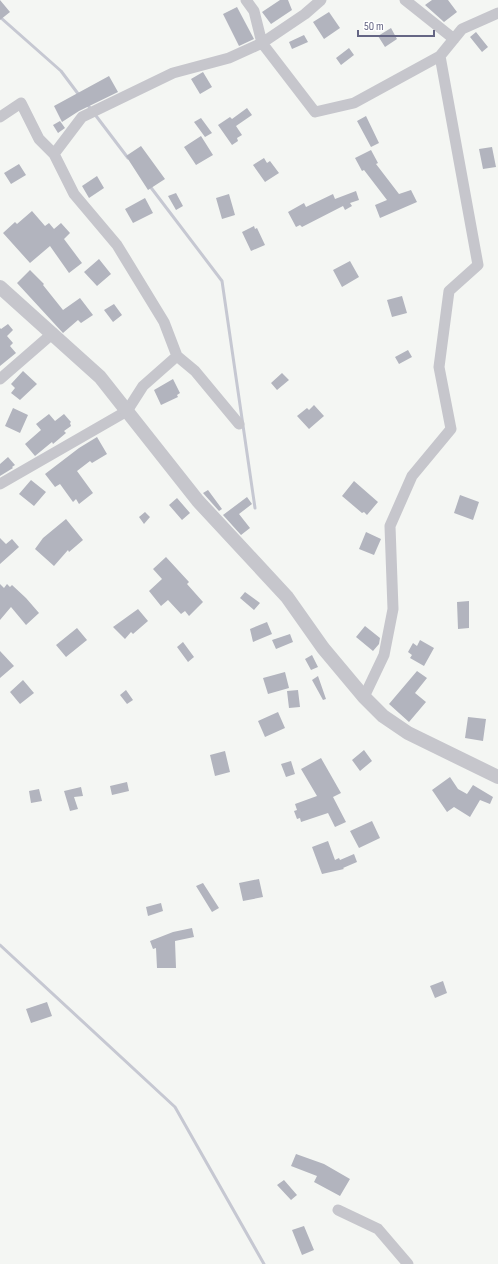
<svg xmlns="http://www.w3.org/2000/svg" width="498" height="1264" font-family="'Sofia Sans Condensed',sans-serif">
	<style>
		.lines { fill: none; stroke-linecap: round; stroke-linejoin: round }
		.stream { stroke: #c6c8d2; stroke-width: 3 }
		.building { fill: #b2b4be }
		.minor { stroke: #c6c6cc; stroke-width: 11 }
		.tertiary { stroke: #c6c6cc; stroke-width: 14 }
	</style>
	<rect width="100%" height="100%" fill="#f4f6f3"/>
	<g class="lines">
		<path class="stream" d="M 0,17 L 61,71 L 79,95
			M 87,104 L 128,158
			M 149,185 L 222,281 L 255,508
			M 0,945 L 175,1107 L 264,1264"/>
	</g>
	<path class="building" d="M 0,0 L 10,12 L 0,20 Z
		M 280,0 L 288,0 L 292,10 L 271,24 L 262,12 Z
		M 432,0 L 448,0 L 457,12 L 444,22 L 425,5 Z
		M 237,7 L 254,39 L 239,46 L 223,14 Z
		M 329,12 L 340,28 L 324,39 L 313,22 Z
		M 391,28 L 397,39 L 385,47 L 378,36 Z
		M 476,32 L 488,47 L 482,52 L 470,37 Z
		M 304,35 L 308,42 L 292,49 L 289,42 Z
		M 349,48 L 354,55 L 341,65 L 336,58 Z
		M 203,72 L 212,87 L 200,94 L 191,79 Z
		M 109,76 L 118,92 L 79,111 L 62,122 L 54,106 Z
		M 247,108 L 252,115 L 236,126 L 242,135 L 237,138 L 238,141 L 232,145 L 218,125 L 230,117 L 232,119 Z
		M 366,116 L 379,143 L 371,147 L 357,121 Z
		M 201,118 L 212,133 L 205,137 L 194,122 Z
		M 60,121 L 65,128 L 58,133 L 53,125 Z
		M 201,136 L 213,155 L 196,165 L 184,147 Z
		M 141,146 L 165,179 L 148,190 L 126,156 Z
		M 492,147 L 496,167 L 483,169 L 479,149 Z
		M 371,150 L 378,163 L 376,164 L 399,194 L 411,190 L 417,202 L 380,218 L 375,205 L 387,200 L 364,170 L 362,171 L 355,158 Z
		M 264,158 L 267,163 L 270,161 L 279,173 L 265,182 L 253,165 Z
		M 19,164 L 26,175 L 11,184 L 4,173 Z
		M 97,176 L 104,188 L 89,198 L 82,186 Z
		M 356,191 L 359,200 L 350,203 L 352,206 L 345,210 L 343,206 L 302,227 L 300,225 L 296,227 L 288,212 L 304,203 L 306,207 L 333,194 L 335,199 Z
		M 176,193 L 183,206 L 176,210 L 168,196 Z
		M 229,194 L 235,215 L 222,219 L 216,198 Z
		M 145,198 L 153,213 L 133,223 L 125,209 Z
		M 32,211 L 45,226 L 49,223 L 54,229 L 61,223 L 70,233 L 64,239 L 82,263 L 69,273 L 50,246 L 30,263 L 3,233 L 15,222 L 17,224 Z
		M 254,226 L 255,229 L 257,228 L 265,245 L 251,251 L 242,232 Z
		M 99,259 L 111,274 L 97,286 L 84,272 Z
		M 350,261 L 359,277 L 342,287 L 333,270 Z
		M 30,270 L 44,284 L 43,285 L 63,310 L 80,298 L 93,315 L 81,323 L 78,320 L 63,333 L 17,283 Z
		M 402,296 L 407,313 L 392,317 L 387,300 Z
		M 114,304 L 122,315 L 113,322 L 104,310 Z
		M 8,324 L 13,330 L 7,336 L 13,343 L 10,346 L 16,353 L 0,366 L 0,328 L 1,329 Z
		M 408,350 L 412,357 L 399,364 L 395,357 Z
		M 23,371 L 37,384 L 20,400 L 11,393 L 15,388 L 11,384 Z
		M 282,373 L 289,380 L 277,390 L 271,383 Z
		M 173,379 L 180,393 L 177,395 L 178,397 L 161,405 L 154,390 Z
		M 314,405 L 324,416 L 309,429 L 297,416 L 307,408 L 309,410 Z
		M 13,408 L 28,415 L 20,433 L 5,426 Z
		M 49,414 L 55,421 L 64,414 L 71,422 L 70,423 L 71,426 L 64,431 L 66,433 L 53,444 L 52,442 L 35,456 L 25,444 L 41,430 L 36,424 Z
		M 97,437 L 107,454 L 92,463 L 90,461 L 77,471 L 93,493 L 79,504 L 76,499 L 73,502 L 60,484 L 55,487 L 45,474 L 79,448 Z
		M 8,457 L 15,465 L 12,467 L 13,468 L 0,476 L 0,464 Z
		M 31,480 L 46,492 L 34,506 L 19,494 Z
		M 354,481 L 378,502 L 367,515 L 364,512 L 362,513 L 342,496 Z
		M 208,490 L 222,509 L 219,511 L 203,493 Z
		M 460,495 L 479,502 L 473,520 L 454,513 Z
		M 247,497 L 252,504 L 239,514 L 250,528 L 241,535 L 223,515 Z
		M 177,498 L 190,513 L 182,520 L 169,505 Z
		M 145,512 L 150,517 L 144,524 L 139,517 Z
		M 66,519 L 83,540 L 69,552 L 68,550 L 54,566 L 35,549 L 43,538 Z
		M 366,532 L 381,539 L 374,555 L 359,549 Z
		M 0,538 L 6,544 L 12,539 L 19,547 L 0,564 Z
		M 166,557 L 189,582 L 187,584 L 203,602 L 189,616 L 185,611 L 181,614 L 168,600 L 161,606 L 149,591 L 162,579 L 153,569 Z
		M 0,584 L 4,588 L 7,584 L 10,587 L 12,585 L 26,598 L 39,613 L 26,625 L 11,607 L 0,620 Z
		M 245,592 L 260,603 L 254,610 L 240,598 Z
		M 469,601 L 469,628 L 458,629 L 457,602 Z
		M 138,609 L 148,621 L 133,634 L 131,632 L 125,639 L 113,627 Z
		M 267,622 L 272,634 L 253,642 L 250,629 Z
		M 365,626 L 380,638 L 379,644 L 373,651 L 356,637 Z
		M 77,628 L 87,640 L 66,657 L 56,645 Z
		M 290,634 L 293,642 L 276,649 L 272,640 Z
		M 420,640 L 434,648 L 424,666 L 410,658 L 412,655 L 408,652 L 413,643 L 417,646 Z
		M 183,642 L 194,657 L 188,662 L 177,647 Z
		M 0,651 L 14,666 L 0,678 Z
		M 312,655 L 318,667 L 311,670 L 305,659 Z
		M 417,671 L 427,678 L 415,693 L 426,702 L 409,722 L 389,704 Z
		M 285,672 L 289,688 L 268,694 L 263,678 Z
		M 318,676 L 326,699 L 323,700 L 312,680 Z
		M 23,680 L 34,693 L 20,704 L 10,692 Z
		M 126,690 L 133,700 L 127,704 L 120,695 Z
		M 298,690 L 300,707 L 289,708 L 287,691 Z
		M 278,712 L 285,728 L 265,737 L 258,721 Z
		M 468,717 L 486,719 L 483,741 L 465,738 Z
		M 364,750 L 372,761 L 360,771 L 352,760 Z
		M 225,751 L 230,772 L 215,776 L 210,755 Z
		M 321,758 L 341,793 L 333,797 L 346,822 L 335,827 L 328,813 L 301,822 L 300,818 L 297,819 L 294,811 L 297,810 L 295,804 L 317,796 L 301,769 Z
		M 291,761 L 295,774 L 286,777 L 281,764 Z
		M 450,777 L 458,789 L 467,794 L 473,785 L 493,797 L 490,804 L 480,800 L 470,817 L 454,807 L 447,812 L 432,790 Z
		M 127,782 L 129,791 L 112,795 L 110,786 Z
		M 81,787 L 83,796 L 74,797 L 78,809 L 70,811 L 64,791 Z
		M 39,789 L 42,801 L 31,803 L 29,791 Z
		M 372,821 L 380,838 L 359,848 L 350,831 Z
		M 328,841 L 335,860 L 339,858 L 340,860 L 354,854 L 357,862 L 343,868 L 344,869 L 322,874 L 312,847 Z
		M 259,879 L 263,897 L 243,901 L 239,883 Z
		M 203,883 L 219,908 L 212,912 L 196,886 Z
		M 161,903 L 163,911 L 148,916 L 146,907 Z
		M 192,928 L 194,937 L 175,941 L 176,968 L 157,968 L 156,948 L 153,949 L 150,941 L 173,932 Z
		M 443,981 L 447,993 L 435,998 L 430,986 Z
		M 47,1002 L 52,1016 L 31,1023 L 26,1009 Z
		M 296,1154 L 324,1164 L 350,1179 L 340,1196 L 314,1182 L 317,1176 L 291,1166 Z
		M 284,1180 L 297,1195 L 291,1200 L 277,1185 Z
		M 304,1226 L 314,1250 L 302,1255 L 292,1230 Z"/>
	<g class="lines">
		<path class="minor" d="M 246,0 L 254,11 L 262,43 L 305,14 L 321,0
			M 405,0 L 454,39
			M 0,117 L 21,103 L 39,139 L 54,154
			M 177,356 L 164,322 L 117,245 L 74,194 L 54,154 L 82,117 L 173,73 L 229,58 L 262,43 L 315,112 L 354,103 L 440,56 L 462,29 L 498,13
			M 0,379 L 53,333
			M 0,484 L 127,411 L 143,386 L 177,356 L 195,371 L 239,424
			M 364,697 L 384,655 L 393,609 L 390,526 L 412,476 L 451,429 L 439,367 L 449,291 L 478,265 L 440,56
			M 338,1210 L 378,1229 L 408,1264"/>
		<path class="tertiary" d="M 0,287 L 100,377 L 198,501 L 287,597 L 323,648 L 364,697 L 383,716 L 408,733 L 498,777"/>
	</g>
	<path d="M358 30v6h76v-6" fill="none" stroke="#656684" stroke-width="2"/>
	<text x="364" y="30" font-size="12" fill="#656684" stroke="#ffffff" stroke-width="3" paint-order="stroke">50 m</text>
</svg>
